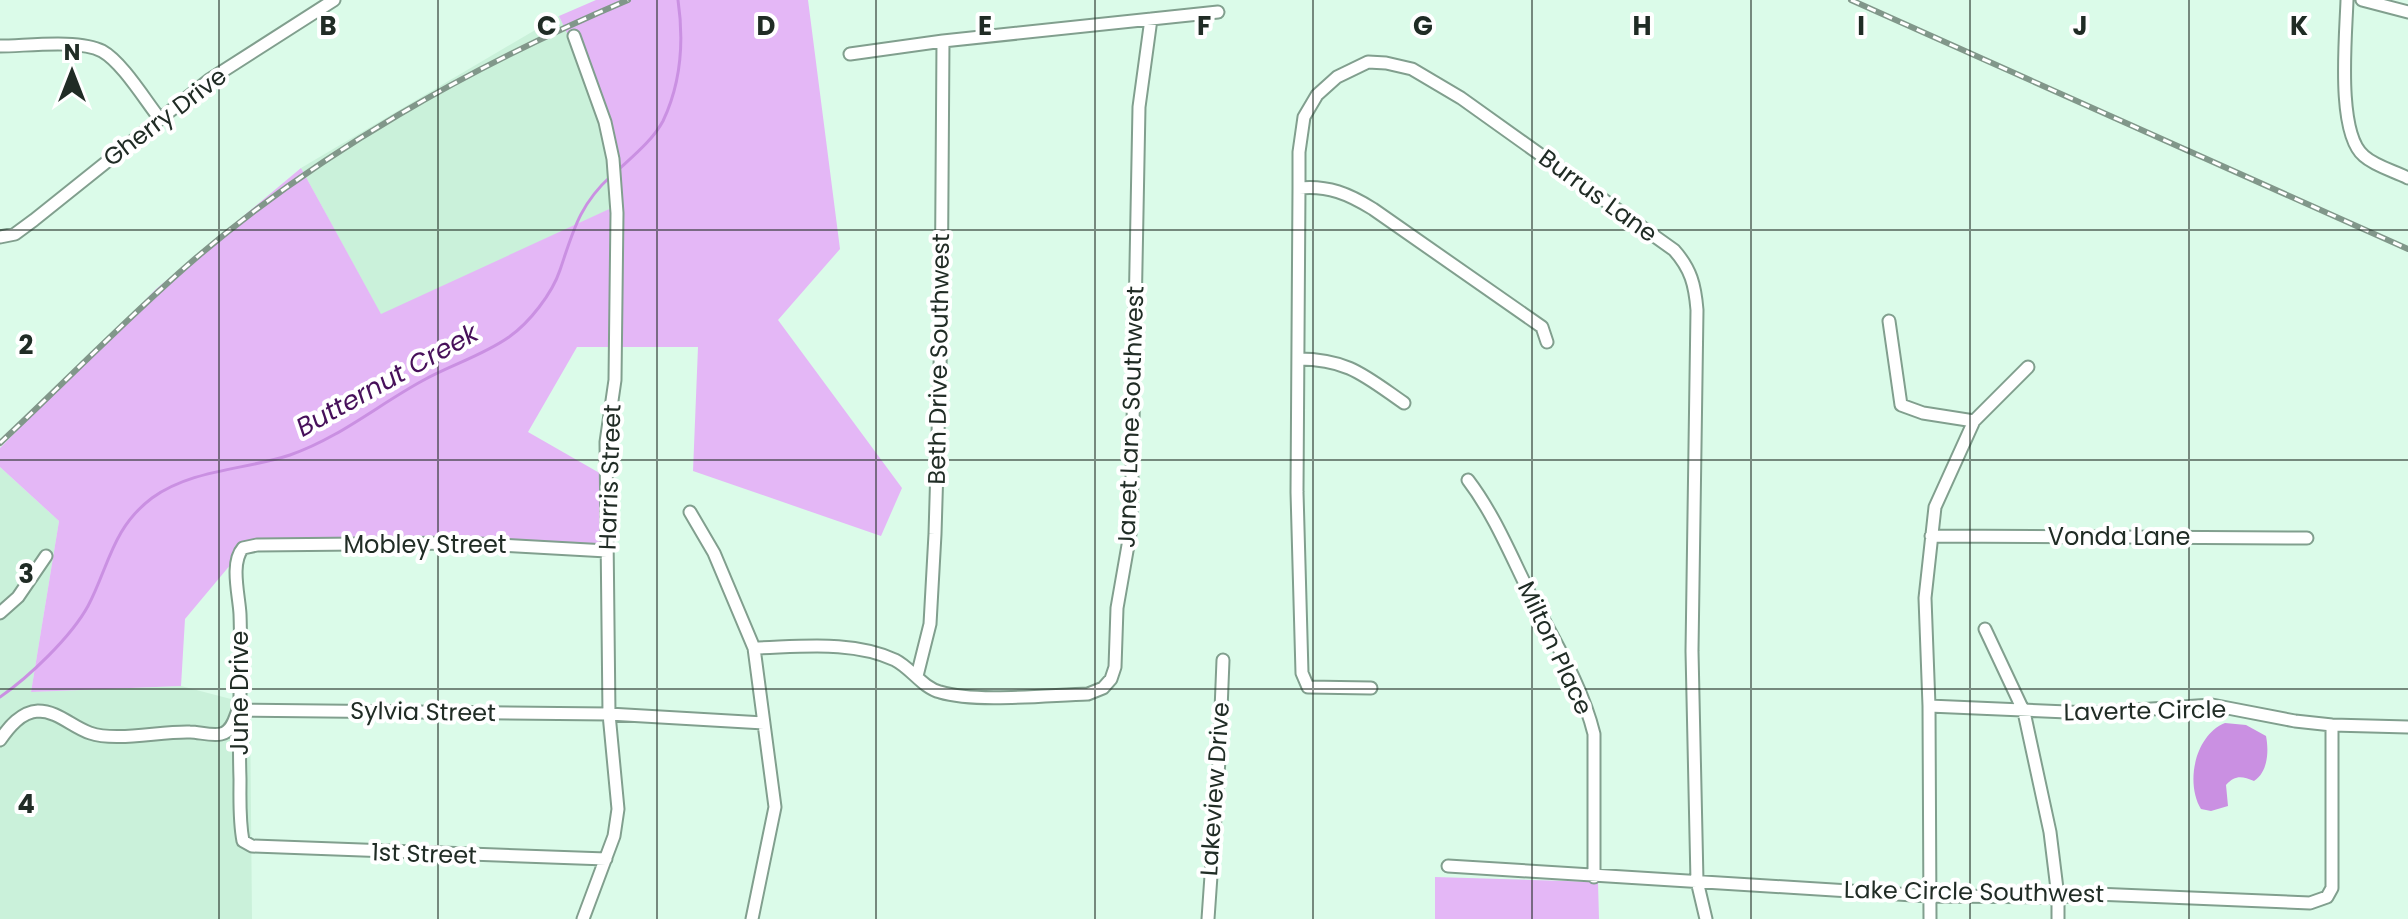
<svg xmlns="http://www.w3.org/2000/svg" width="2408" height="919" font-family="Poppins,sans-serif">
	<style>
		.built { fill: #caf1da }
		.green { fill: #e4b7f6 }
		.water { fill: #ca90e2 }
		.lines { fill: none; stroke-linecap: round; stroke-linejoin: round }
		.stream { stroke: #ca90e2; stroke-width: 3 }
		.street-casing { stroke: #819f8e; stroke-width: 15 }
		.street { stroke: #fff; stroke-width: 11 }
		.rail-casing { stroke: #81978a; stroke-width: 6 }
		.rail { stroke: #fff; stroke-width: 3; stroke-dasharray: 9; stroke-linecap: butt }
		.grid { fill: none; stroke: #202c25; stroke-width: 2; stroke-opacity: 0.55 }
		.labels { text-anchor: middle; stroke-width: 8; stroke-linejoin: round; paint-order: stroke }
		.street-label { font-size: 24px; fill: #202c25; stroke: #fff }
		.water-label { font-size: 26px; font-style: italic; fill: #47105a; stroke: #fff }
		.grid-label { font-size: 26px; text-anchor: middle; font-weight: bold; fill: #202c25; stroke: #fff; stroke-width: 8; stroke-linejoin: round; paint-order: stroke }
	</style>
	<rect width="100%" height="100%" fill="#dbfbe9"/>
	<path class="built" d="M 559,16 L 594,92 L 619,205 L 381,315 L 301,168 Z
		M 0,467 L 59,521 L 31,692 L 181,686 L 250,704 L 252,919 L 0,919 Z"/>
	<path class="green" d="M 596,0 L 808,0 L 840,249 L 778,320 L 902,488 L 881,536 L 693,471 L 698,347 L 577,347 L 528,432 L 610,479 L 610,550 L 554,542 L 252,539 L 185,619 L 181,686 L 31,692 L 59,521 L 0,467 L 0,448 L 156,289 L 301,168 L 381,314 L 618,205 L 594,92 L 559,16 Z
		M 1435,877 L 1598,882 L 1599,919 L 1435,919 Z"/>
	<path class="water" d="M 2225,723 L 2246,725 L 2266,736 C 2269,751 2268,772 2254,781 C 2242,776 2235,775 2226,785 L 2228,806 L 2211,811 L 2201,809 C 2185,783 2195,735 2225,723 Z"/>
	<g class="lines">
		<path class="stream" d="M 617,171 C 632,157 653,140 663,121 C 681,83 684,41 678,0
			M 0,697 C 29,677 71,637 88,606 C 109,566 112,528 152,498 C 192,469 245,470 290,455 C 339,438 378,405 422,381 C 450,365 482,356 509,337 C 529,323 552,294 560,270 C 573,232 579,205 611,176"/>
		<defs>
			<path id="street" d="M 2347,0 C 2346,35 2336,133 2364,156 C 2375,166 2394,171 2408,178
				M 2362,0 L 2408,12
				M 574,36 L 605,122 L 613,159 L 617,213 L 615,380 L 606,442 L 609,714 L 618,809 L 614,836 L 583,919
				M 0,46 C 26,46 79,39 102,51 C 122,62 145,100 160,119
				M 850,54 L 943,41 L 1218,12
				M 1299,188 L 1297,492 L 1302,673 L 1308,687 L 1371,688
				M 0,237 L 15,234 L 34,220 L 209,80 L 334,0
				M 1889,321 L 1901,405 L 1923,413 L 1974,421
				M 1547,342 L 1542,327 L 1373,209 C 1349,194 1328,185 1299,188 L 1299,152 L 1304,117 L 1317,95 L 1337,77 L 1368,62 L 1386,63 L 1412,69 L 1461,98 L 1674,250 C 1691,269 1695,285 1697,310 L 1692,651 L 1697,881 L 1706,919
				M 1298,359 C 1348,359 1365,376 1404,403
				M 1468,480 C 1494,514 1511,556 1530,594 C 1553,639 1582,685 1594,734 L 1594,877
				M 690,512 L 714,553 L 754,648 L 775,807 L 752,919
				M 1931,536 L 2307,538
				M 0,613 L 18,597 L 46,556
				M 1985,629 L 2024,712 L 2050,832 L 2058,897 L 2058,919
				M 754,648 C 800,647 852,640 895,660 C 911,668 923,688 940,692 C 976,703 1049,695 1088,694 L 1103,688 L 1111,679 L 1115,667 L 1117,608 L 1131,528 L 1139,107 L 1151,19
				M 917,676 L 930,624 L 935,534 L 941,332 L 943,41
				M 1929,706 L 2091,713 L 2212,705 L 2295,721 L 2332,725 L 2408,727
				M 0,740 C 9,727 21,712 38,711 C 58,711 72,727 90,733 C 116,742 160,731 190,732 C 199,732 211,736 221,734 C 232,732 235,718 238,710 L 609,714 L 764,723
				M 606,859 L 252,846 L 243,841 C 239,820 240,800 240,779 C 238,724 242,669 240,614 C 239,595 230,563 243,548 L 257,545 L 462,543 L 607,551
				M 1448,866 L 1929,896 L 2058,897 L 2095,894 L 2310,903 L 2327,897 L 2332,888 L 2332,725
				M 1208,919 L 1219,760 L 1223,660
				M 1930,919 L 1929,706 L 1925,598 L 1935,507 L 1974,421 L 2028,367"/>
		</defs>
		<use href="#street" class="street-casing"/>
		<use href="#street" class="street"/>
		<defs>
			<path id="rail" d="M 1851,0 L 2408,249
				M 0,443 C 63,384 124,321 189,264 C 315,154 474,65 628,0"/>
		</defs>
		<use href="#rail" class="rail-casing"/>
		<use href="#rail" class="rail"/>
	</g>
	<path class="grid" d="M 219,0 L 219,919M 438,0 L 438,919M 657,0 L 657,919M 876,0 L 876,919M 1095,0 L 1095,919M 1313,0 L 1313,919M 1532,0 L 1532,919M 1751,0 L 1751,919M 1970,0 L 1970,919M 2189,0 L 2189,919M 0,230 L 2408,230M 0,460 L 2408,460M 0,689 L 2408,689"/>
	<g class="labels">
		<g class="street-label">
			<text transform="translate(165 117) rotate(-37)" y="8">Gherry Drive</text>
			<text transform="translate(1598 196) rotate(36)" y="8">Burrus Lane</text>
			<text transform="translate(939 359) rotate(-89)" y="8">Beth Drive Southwest</text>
			<text transform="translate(1131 417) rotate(-88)" y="8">Janet Lane Southwest</text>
			<text transform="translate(610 477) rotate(-88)" y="8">Harris Street</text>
			<text x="2119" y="545">Vonda Lane</text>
			<text x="425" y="553">Mobley Street</text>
			<text transform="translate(1555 648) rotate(65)" y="8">Milton Place</text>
			<text transform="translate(240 693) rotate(-90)" y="8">June Drive</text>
			<text transform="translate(2145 711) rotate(-1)" y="8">Laverte Circle</text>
			<text transform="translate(423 712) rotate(1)" y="8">Sylvia Street</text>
			<text transform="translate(1215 789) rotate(-86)" y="8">Lakeview Drive</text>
			<text transform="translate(424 854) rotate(2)" y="8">1st Street</text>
			<text transform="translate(1974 892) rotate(1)" y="8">Lake Circle Southwest</text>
		</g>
		<g class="water-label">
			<text transform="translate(387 380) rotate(-29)" y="9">Butternut Creek</text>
		</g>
	</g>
	<g class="grid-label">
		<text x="328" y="35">B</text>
		<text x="547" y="35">C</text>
		<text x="766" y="35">D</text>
		<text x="985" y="35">E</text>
		<text x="1204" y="35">F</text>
		<text x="1423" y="35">G</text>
		<text x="1642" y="35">H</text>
		<text x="1861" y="35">I</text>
		<text x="2080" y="35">J</text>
		<text x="2299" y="35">K</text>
		<text x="26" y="354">2</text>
		<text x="26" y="583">3</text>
		<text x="26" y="813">4</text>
	</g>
	<g transform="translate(72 72)" stroke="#ffffff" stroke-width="6" paint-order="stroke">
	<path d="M0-6L14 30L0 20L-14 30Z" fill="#202c25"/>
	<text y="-12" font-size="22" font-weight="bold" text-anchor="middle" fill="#202c25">N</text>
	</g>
</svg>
